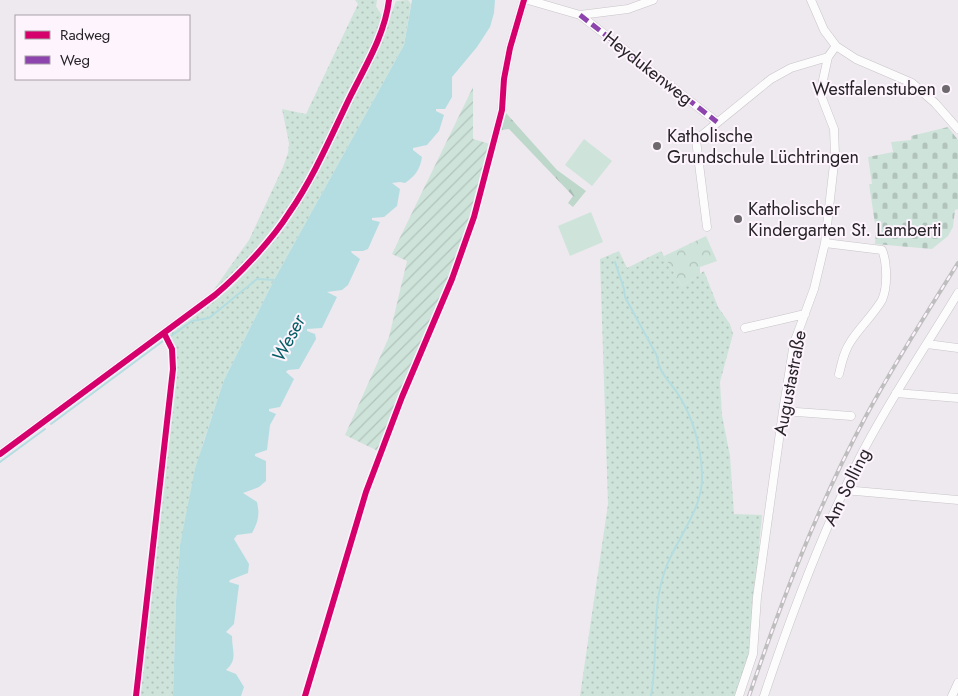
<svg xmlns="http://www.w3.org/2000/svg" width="958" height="696" font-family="Jost,sans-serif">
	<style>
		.grass { fill: url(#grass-dots) }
		.forest { fill: url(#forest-firs) }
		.cemetery { fill: url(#cemetery-stones) }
		.park { fill: url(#park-crowns) }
		.garden { fill: url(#garden-furrows) }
		.pitch { fill: #cee4da }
		.water { fill: #b4dde2 }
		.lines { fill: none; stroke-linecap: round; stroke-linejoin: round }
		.stream { stroke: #b4dde2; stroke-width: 2 }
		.minor-casing { stroke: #c8c4c8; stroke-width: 9 }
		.minor { stroke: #fcfcfc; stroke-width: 8 }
		.rail-casing { stroke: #bfbebf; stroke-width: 4 }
		.rail { stroke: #fef4fe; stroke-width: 2; stroke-dasharray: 5.5; stroke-linecap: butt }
		.quiet { stroke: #8e44ad; stroke-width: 5; stroke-dasharray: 10 5; stroke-linecap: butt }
		.cycleway-casing { stroke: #fef4fe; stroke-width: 9 }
		.cycleway { stroke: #d6006c; stroke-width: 6 }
		.poi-dot { fill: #6d696d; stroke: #fef4fe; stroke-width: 2 }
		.labels { text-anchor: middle; stroke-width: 4; stroke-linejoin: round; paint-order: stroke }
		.street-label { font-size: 18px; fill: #272427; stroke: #fef4fe }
		.poi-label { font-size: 18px; fill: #272427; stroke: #fef4fe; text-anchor: start }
		.water-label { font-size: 19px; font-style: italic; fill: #055f65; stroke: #fef4fe }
	</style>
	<defs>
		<pattern id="grass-dots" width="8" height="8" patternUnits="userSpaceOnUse" patternTransform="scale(1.25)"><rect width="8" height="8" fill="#cee4da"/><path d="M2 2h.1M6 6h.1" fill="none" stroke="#b1c3bb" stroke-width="1.8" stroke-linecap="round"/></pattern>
		<pattern id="forest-firs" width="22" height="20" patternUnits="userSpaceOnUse" patternTransform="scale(1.25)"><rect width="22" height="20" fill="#bed7cb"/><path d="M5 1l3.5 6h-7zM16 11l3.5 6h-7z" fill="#a3b8ae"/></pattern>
		<pattern id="cemetery-stones" width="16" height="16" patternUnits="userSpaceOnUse" patternTransform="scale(1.25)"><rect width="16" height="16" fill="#cee4da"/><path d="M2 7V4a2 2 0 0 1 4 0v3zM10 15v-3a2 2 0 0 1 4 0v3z" fill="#b1c3bb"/></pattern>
		<pattern id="park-crowns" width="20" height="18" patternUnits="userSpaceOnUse" patternTransform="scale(1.25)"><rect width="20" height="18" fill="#cee4da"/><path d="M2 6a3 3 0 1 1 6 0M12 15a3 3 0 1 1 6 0" fill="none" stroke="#b1c3bb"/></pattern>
		<pattern id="garden-furrows" width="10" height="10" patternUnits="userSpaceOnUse" patternTransform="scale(1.25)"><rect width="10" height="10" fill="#cee4da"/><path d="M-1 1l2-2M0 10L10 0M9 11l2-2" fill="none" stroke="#b1c3bb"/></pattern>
	</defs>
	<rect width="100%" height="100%" fill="#eee9ee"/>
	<path class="grass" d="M 355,0 L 377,0 L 376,7 L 380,12 L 382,19 L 377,35 L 305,181 L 286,213 L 236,273 L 210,295 L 249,240 L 283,167 L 288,153 L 289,143 L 282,109 L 306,114 L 358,4 Z
		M 408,0 L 411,4 L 404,45 L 274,280 L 224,380 L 203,443 L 180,545 L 176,600 L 173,696 L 138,696 L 175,369 L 176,358 L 170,334 L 206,308 L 233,286 L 292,217 L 314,178 L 378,49 L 396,1 Z
		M 619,251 L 627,268 L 661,251 L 682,286 L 704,271 L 718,307 L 730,324 L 733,334 L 720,382 L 722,415 L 730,456 L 734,514 L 762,515 L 749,654 L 735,696 L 580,696 L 608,504 L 600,259 Z"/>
	<path class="forest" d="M 506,113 L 557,170 L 586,191 L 573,207 L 568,203 L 573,196 L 509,129 L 501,130 Z"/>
	<path class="cemetery" d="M 948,127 L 958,140 L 958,209 L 955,210 L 953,227 L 948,236 L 932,249 L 875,244 L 876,230 L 869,184 L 872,184 L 868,157 L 893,152 L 891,142 L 911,140 L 911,136 Z"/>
	<path class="park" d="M 706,236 L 717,261 L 700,267 L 700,274 L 682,286 L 664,256 Z"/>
	<path class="garden" d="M 473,87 L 473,139 L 490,144 L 468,227 L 444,291 L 410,371 L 378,451 L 345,435 L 389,337 L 407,261 L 392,254 Z"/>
	<path class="pitch" d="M 584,139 L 612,161 L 592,186 L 565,165 Z
		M 591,212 L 603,242 L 570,256 L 558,226 Z"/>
	<path class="water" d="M 412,0 L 495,0 L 494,13 L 490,27 L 477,47 L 452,77 L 452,97 L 445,109 L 436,109 L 436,111 L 444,115 L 439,131 L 427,145 L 413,148 L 413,150 L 422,157 C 420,170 415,176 405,183 L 400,182 L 392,183 L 400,189 L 397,206 L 384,217 L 372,218 L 372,220 L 380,222 L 368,249 L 363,251 L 351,251 L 352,253 L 360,259 L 348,285 L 342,290 L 327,292 L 337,297 L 322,328 L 307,329 L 307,331 L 315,334 L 316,339 L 299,369 L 288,370 L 286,372 L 294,379 L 280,407 L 269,409 L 269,411 L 276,414 L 270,425 L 267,450 L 255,454 L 255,456 L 266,461 L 266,481 L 259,487 L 243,493 L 257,502 C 260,515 258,522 252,533 L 237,535 L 234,539 L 249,564 L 248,573 L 230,580 L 229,582 L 239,585 L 234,624 L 226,632 L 232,636 C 232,652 238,659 226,670 L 236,674 L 244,687 L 241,696 L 173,696 L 176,600 L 180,545 L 195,469 L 215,407 L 224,380 L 274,280 L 404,45 Z"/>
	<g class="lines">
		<path class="stream" d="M 615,262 L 624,289 L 625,297 L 657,356 C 658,372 670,381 678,394 C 693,417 701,447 702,474 C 704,507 679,535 667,565 C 650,606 659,653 651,696
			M 171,336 L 192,321 L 209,318 L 257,279 L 274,280
			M 51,424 L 163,341
			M 0,462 L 45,429"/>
		<defs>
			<path id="minor" d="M 528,0 L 580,15 L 628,9 L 653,0
				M 811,0 L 824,30 L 836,46 L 856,59 L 912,83 L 935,103 L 958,129
				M 580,15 L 717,122
				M 493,145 L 502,110 L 504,79 L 510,48 L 524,0
				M 707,227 L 696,140 L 771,79 L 791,68 L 828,57
				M 825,243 L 882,250 C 887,262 888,287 882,300 C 874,314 860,327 851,341 C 844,351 842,362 839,374
				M 745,328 L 805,314
				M 927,344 L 958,348
				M 896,393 L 958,398
				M 783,411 L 851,416
				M 0,454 L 215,295 C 240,274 272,240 289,213 C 314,177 332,134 351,95 C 366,65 385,34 389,0
				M 844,490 L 958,500
				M 739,696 L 753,654 L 757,597 L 783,411 L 794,343 L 814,289 L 825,243 L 835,155 L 834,129 L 822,98 L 823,80 L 828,57 L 836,46
				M 764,696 C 791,615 821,535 859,459 C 888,402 925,348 958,293
				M 952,696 L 958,683"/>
		</defs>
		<use href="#minor" class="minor-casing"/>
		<use href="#minor" class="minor"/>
		<defs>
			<path id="rail" d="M 749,696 C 782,600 818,505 866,416 C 894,364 926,314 958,263"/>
		</defs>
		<use href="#rail" class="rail-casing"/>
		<use href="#rail" class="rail"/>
		<path class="quiet" d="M 580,15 L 717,122"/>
		<defs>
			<path id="cycleway" d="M 0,454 L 215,295 C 240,274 272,240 289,213 C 314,177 332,134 351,95 C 366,65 385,34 389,0
				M 136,696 L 173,369 L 172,349 L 164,333
				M 305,696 L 366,492 L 402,397 L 452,279 L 474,217 L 502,110 L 504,79 L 510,48 L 524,0"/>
		</defs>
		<use href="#cycleway" class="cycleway-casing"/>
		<use href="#cycleway" class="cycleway"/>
	</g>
	<g class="poi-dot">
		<circle cx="946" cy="89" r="5"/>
		<circle cx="657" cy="146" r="5"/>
		<circle cx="738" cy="219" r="5"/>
	</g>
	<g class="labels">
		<g class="street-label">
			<text transform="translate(648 68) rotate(38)" y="6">Heydukenweg</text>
			<text transform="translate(790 383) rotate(-79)" y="6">Augustastraße</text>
			<text transform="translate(847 487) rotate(-64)" y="6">Am Solling</text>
		</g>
		<g class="poi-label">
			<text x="936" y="95" text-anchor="end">Westfalenstuben</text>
			<text x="667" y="142">Katholische<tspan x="667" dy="21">Grundschule Lüchtringen</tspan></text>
			<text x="748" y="215">Katholischer<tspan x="748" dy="21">Kindergarten St. Lamberti</tspan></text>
		</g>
		<g class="water-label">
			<text transform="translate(288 338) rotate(-62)" y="7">Weser</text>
		</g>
	</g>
	<rect x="15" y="15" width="175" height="65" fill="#fef4fe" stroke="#a8a1a8"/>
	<rect x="25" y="31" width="25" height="8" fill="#d6006c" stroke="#a8a1a8"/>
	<text x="60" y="40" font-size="15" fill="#272427">Radweg</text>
	<rect x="25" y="56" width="25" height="8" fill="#8e44ad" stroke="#a8a1a8"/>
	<text x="60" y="65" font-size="15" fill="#272427">Weg</text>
</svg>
